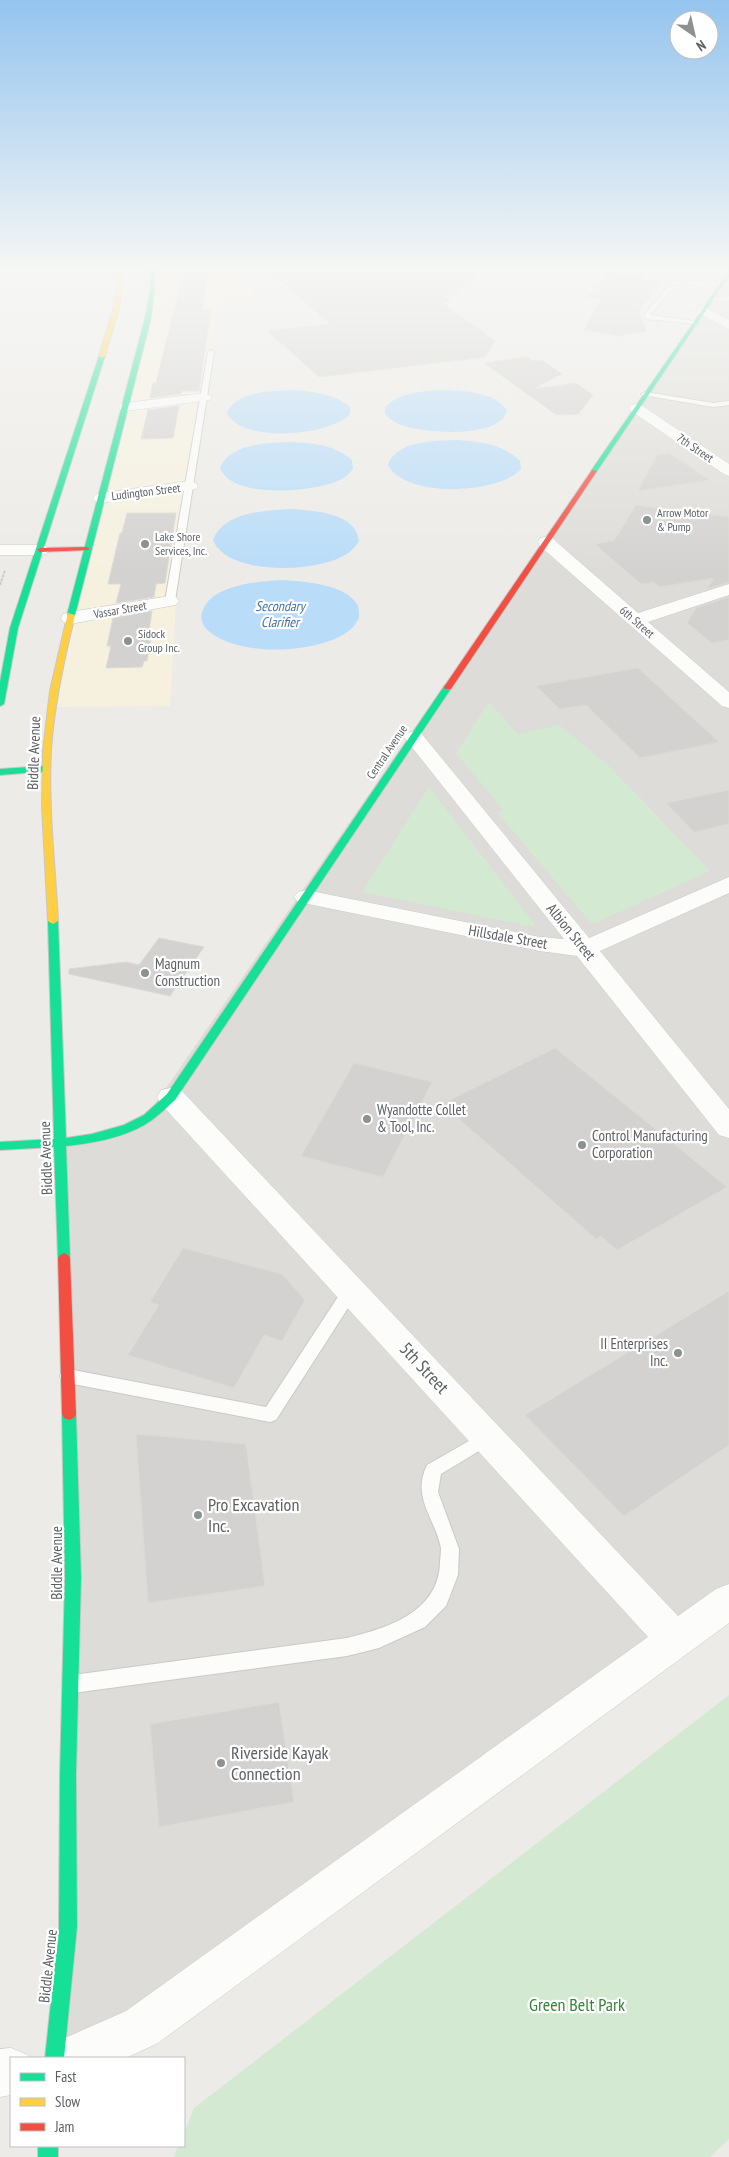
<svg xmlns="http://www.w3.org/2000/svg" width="729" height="2157" font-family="'PT Sans Narrow',sans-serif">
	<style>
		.commercial { fill: #f6f1df }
		.industrial { fill: #dddcd8 }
		.green { fill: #d4e9d2 }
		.water { fill: #b9dcf8 }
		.building { fill: #d3d2d0; stroke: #dcdad6 }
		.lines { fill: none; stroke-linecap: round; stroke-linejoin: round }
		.lane-casing { stroke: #c9c9c9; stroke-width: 2 }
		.street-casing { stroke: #c9c9c9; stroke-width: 1 }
		.fast-casing { stroke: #c7c8c7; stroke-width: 2 }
		.slow-casing { stroke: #c7c8c7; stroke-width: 2 }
		.jam-casing { stroke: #c7c8c7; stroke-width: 2 }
		.path { stroke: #c8cdca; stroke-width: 2; stroke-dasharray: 3 1; stroke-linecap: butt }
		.lane { fill: #fcfcfb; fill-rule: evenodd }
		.street { fill: #fcfcfb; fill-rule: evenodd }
		.fast { fill: #16e098; fill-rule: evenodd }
		.slow { fill: #ffcf43; fill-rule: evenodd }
		.jam { fill: #f24e42; fill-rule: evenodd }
		.poi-dot { fill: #8e9192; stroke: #fff; stroke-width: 2 }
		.labels { text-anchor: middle; stroke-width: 4.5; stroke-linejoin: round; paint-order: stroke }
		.far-street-label { font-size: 12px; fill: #5c6065; stroke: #fff }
		.far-poi-label { font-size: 12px; fill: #5c6065; stroke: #fff; text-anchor: start }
		.far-water-label { font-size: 14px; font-style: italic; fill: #3e75b4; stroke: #fff }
		.street-label { font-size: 15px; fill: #5c6065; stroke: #fff }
		.poi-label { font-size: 15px; fill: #5c6065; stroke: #fff; text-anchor: start }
		.near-street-label { font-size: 18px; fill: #5c6065; stroke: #fff }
		.near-poi-label { font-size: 18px; fill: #5c6065; stroke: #fff; text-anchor: start }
		.near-park-label { font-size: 18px; fill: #338538; stroke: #fff }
	</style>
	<rect width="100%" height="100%" fill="#ecebe7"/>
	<path class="commercial" d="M 154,270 L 226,270 L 254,293 L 254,296 L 222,302 L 218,305 L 190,486 L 176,602 L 170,706 L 51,707 L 153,285 Z"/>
	<path class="industrial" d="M 729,272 L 729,1601 L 142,2027 L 75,2058 L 54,2058 L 68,1927 L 60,1141 L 144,1120 Z"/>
	<path class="green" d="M 489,702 L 518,734 L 559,725 L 607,764 L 710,871 L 595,923 L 590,922 L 497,812 L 503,810 L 456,753 Z
		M 429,787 L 535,925 L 530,926 L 362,892 Z
		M 729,1695 L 729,2139 L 710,2157 L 174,2157 L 178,2146 L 184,2146 L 184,2133 L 194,2108 Z"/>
	<path class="water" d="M 292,390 C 313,392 334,393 350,407 L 350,414 C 331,436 241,444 227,413 C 236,391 272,391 292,390 Z
		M 438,390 C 461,391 492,390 507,410 C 501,440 423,433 401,425 C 394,422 390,419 385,414 L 385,407 C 399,393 419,392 438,390 Z
		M 458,440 C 481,442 503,444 520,461 L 521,469 C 498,495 405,498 388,465 C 396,440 436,441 458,440 Z
		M 291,442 C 313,443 335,445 352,460 L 353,469 C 348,475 343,479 335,482 C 309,492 232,499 220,468 C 230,443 268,443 291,442 Z
		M 291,509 C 314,511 356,512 359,541 C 357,544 354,548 352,550 C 326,574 227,577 213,540 C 225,511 264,511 291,509 Z
		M 285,580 C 306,582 347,584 358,606 C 359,609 359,614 359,618 C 356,622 354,627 350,630 C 320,654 242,657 211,633 C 203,627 199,619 203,610 C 213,584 261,581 285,580 Z"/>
	<path class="building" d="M 184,270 L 209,270 L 202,310 L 211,310 L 199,391 L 182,391 L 181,394 L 150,398 L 153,383 L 156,383 Z
		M 266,270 L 481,270 L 454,295 L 443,296 L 452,302 L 443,303 L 495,341 L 485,357 L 319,377 L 268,331 L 331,324 Z
		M 608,273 L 646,276 L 644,279 L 662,281 L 639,311 L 646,331 L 618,336 L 584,330 L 601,299 L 586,298 Z
		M 527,357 L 532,361 L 542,360 L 562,374 L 533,389 L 576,383 L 593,395 L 578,414 L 567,415 L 555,414 L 484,363 Z
		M 179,406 L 173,438 L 141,439 L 148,410 Z
		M 669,453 L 710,480 L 638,491 L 657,455 Z
		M 636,505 L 729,517 L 729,582 L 707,589 L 714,578 L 659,587 L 654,582 L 641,584 L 595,544 L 614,541 Z
		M 127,513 L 176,513 L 165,583 L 156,584 L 154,597 L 116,603 L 121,584 L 108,584 L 120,533 L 122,533 Z
		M 729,597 L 729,640 L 712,643 L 687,623 L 696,608 Z
		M 152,611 L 149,631 L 152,631 L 147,661 L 144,661 L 142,667 L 106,668 L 111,646 L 107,646 L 113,618 Z
		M 638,668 L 719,742 L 640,758 L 586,705 L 559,709 L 536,686 Z
		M 729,790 L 729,824 L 694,832 L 666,803 Z
		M 159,938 L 204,947 L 170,996 L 69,974 L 69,969 L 126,962 L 139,965 Z
		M 555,1048 L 727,1187 L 617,1250 L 601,1236 L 596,1239 L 442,1104 Z
		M 354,1063 L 432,1082 L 383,1177 L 301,1156 Z
		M 183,1248 L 282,1274 L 305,1300 L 282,1341 L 264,1335 L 234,1388 L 128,1355 L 159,1305 L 150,1302 Z
		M 729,1291 L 729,1445 L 624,1516 L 525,1415 Z
		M 136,1434 L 246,1444 L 265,1586 L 148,1603 Z
		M 279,1702 L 294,1802 L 159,1827 L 150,1724 Z"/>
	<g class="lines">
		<defs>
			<path id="lane" d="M 673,281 L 720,283 L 723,285 L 720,287 L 677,284 L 650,315 L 694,321 L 697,323 L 696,324 L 647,319 L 644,315 Z
				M 729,296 L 729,300 L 711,301 L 708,299 Z
				M 211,350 L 214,352 L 175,601 L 170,604 L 165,601 L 208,352 Z
				M 645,392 L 713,403 L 729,401 L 729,405 L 713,407 L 643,395 L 641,394 Z
				M 351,1284 L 357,1286 L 359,1290 L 357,1294 L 276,1420 L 270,1422 L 68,1383 L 62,1381 L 60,1376 L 62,1371 L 68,1369 L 266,1407 L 345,1286 Z
				M 488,1430 L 494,1432 L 497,1437 L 494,1442 L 441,1474 L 438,1492 L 459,1549 L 458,1575 L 446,1606 L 425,1627 L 379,1648 L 347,1656 L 73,1693 L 66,1691 L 63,1684 L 66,1677 L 73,1675 L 347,1638 C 387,1628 438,1613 440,1563 C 440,1559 441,1553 441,1548 C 435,1518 411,1497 427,1465 Z"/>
			<path id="street" d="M 702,306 L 729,320 L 729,329 L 698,313 L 696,310 Z
				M 205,393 L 212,397 L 210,400 L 126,411 L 121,410 L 119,407 L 121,404 L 126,403 Z
				M 636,404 L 641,405 L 729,464 L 729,476 L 724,474 L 631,411 L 629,408 L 631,405 Z
				M 190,481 L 196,483 L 198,486 L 196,489 L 101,503 L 95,501 L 93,498 L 95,495 L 101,493 Z
				M 546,537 L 552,538 L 638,613 L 729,584 L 729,595 L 648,622 L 729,692 L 729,708 L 722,706 L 540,546 L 538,542 L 540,538 Z
				M 0,545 L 40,545 L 46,546 L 49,550 L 46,554 L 40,555 L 0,555 Z
				M 170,596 L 176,597 L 179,601 L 176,605 L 70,624 L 63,622 L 61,618 L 63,614 L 70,612 Z
				M 414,731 L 421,733 L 589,938 L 729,877 L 729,893 L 600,951 L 729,1109 L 729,1138 L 719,1135 L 577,956 L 540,951 L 298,902 L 294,897 L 298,892 L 306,890 L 540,937 L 564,939 L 407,741 L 404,737 L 407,733 Z
				M 171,1088 L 181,1090 L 678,1616 L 716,1589 L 729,1584 L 729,1623 L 158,2043 L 126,2058 L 52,2058 L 58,2041 L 126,2011 L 648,1637 L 161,1104 L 157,1097 L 161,1090 Z
				M 11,2048 L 28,2055 L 29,2058 L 11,2058 L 11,2095 L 0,2097 L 0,2049 Z"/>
			<path id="fast" d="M 150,270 L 154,270 L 155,285 L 151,318 L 75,615 L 71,617 L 67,615 L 145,318 L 151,285 Z
				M 729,271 L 729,276 L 597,471 L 592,472 L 591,471 Z
				M 102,354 L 105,356 L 18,628 L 4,704 L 0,706 L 0,682 L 10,628 L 99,356 Z
				M 445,685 L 452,687 L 175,1100 C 167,1107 160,1114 152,1120 C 128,1137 95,1143 66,1146 L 70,1258 L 68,1261 L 60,1261 L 58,1258 L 54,1147 L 0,1150 L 0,1142 L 54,1139 L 48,921 L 53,918 L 58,921 L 66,1138 L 92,1134 L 124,1125 L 144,1115 L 167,1094 Z
				M 46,766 L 49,767 L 49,771 L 0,775 L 0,769 Z
				M 69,1408 L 74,1410 L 76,1414 L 81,1577 L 76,1774 L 77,1927 L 64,2058 L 45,2058 L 59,1927 L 60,1774 L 65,1577 L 62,1414 L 64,1410 Z
				M 38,2146 L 58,2146 L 58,2157 L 38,2157 Z"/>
			<path id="slow" d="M 119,270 L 123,270 L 120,305 L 105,356 L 102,358 L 99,356 L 114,305 Z
				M 68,613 L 75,615 C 64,659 54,704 51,750 C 48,807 55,864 58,921 L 53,924 L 48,921 L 42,807 L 43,750 L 50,691 Z"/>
			<path id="jam" d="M 592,470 L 597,471 L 451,689 L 445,689 L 444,687 Z
				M 87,547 L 89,548 L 89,550 L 40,552 L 37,550 L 40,548 Z
				M 64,1253 L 68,1255 L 70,1258 L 76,1414 L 74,1418 L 69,1420 L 64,1418 L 62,1414 L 58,1258 L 60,1255 Z"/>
		</defs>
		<use href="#lane" class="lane-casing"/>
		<use href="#street" class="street-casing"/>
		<use href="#fast" class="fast-casing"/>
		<use href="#slow" class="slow-casing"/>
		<use href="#jam" class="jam-casing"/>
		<path class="path" d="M 0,585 L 5,570"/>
		<use href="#lane" class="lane"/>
		<use href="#street" class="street"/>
		<use href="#fast" class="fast"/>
		<use href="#slow" class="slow"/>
		<use href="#jam" class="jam"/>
	</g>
	<linearGradient id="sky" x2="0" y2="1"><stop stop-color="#95c4ee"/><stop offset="0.47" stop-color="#f6f6f4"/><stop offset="1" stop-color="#f6f6f4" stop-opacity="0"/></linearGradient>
	<rect width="729" height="572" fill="url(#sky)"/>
	<g class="poi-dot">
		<circle cx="647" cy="520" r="5"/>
		<circle cx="145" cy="544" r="5"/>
		<circle cx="128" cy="641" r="5"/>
		<circle cx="145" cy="973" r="5"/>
		<circle cx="367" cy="1119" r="5"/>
		<circle cx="582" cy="1145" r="5"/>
		<circle cx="678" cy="1353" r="5"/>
		<circle cx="198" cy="1515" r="5"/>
		<circle cx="221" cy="1763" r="5"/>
	</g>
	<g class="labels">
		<g class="far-street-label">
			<text transform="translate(695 448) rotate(34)" y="4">7th Street</text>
			<text transform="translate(146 492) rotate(-7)" y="4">Ludington Street</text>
			<text transform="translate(120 610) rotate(-10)" y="4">Vassar Street</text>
			<text transform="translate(637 622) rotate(41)" y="4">6th Street</text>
			<text transform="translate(387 752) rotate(-56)" y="4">Central Avenue</text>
		</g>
		<g class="far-poi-label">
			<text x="657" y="517">Arrow Motor<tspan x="657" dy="14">&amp; Pump</tspan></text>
			<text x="155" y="541">Lake Shore<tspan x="155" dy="14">Services, Inc.</tspan></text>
			<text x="138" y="638">Sidock<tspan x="138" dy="14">Group Inc.</tspan></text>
		</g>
		<g class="far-water-label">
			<text x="280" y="611">Secondary<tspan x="280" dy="16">Clarifier</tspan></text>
		</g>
		<g class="street-label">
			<text transform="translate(34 753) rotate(-88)" y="5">Biddle Avenue</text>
			<text transform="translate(571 932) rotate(51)" y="5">Albion Street</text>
			<text transform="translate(508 937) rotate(10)" y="5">Hillsdale Street</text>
			<text transform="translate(46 1158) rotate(-92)" y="5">Biddle Avenue</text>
			<text transform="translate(57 1563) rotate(-90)" y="5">Biddle Avenue</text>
			<text transform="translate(48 1966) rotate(-84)" y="5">Biddle Avenue</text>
		</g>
		<g class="poi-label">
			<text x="155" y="969">Magnum<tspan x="155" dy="17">Construction</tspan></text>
			<text x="377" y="1115">Wyandotte Collet<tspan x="377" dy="17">&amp; Tool, Inc.</tspan></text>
			<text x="592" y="1141">Control Manufacturing<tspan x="592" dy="17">Corporation</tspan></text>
			<text x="668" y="1349" text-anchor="end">II Enterprises<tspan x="668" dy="17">Inc.</tspan></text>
		</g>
		<g class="near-street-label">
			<text transform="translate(424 1368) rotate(47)" y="6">5th Street</text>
		</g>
		<g class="near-poi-label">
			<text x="208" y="1511">Pro Excavation<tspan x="208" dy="21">Inc.</tspan></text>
			<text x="231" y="1759">Riverside Kayak<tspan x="231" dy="21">Connection</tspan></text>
		</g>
		<g class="near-park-label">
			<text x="577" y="2011">Green Belt Park</text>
		</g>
	</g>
	<rect x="10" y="2057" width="175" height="90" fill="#ffffff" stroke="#bebfc1"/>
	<rect x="20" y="2073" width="25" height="8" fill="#16e098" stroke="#bebfc1"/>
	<text x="55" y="2082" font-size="15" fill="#5c6065">Fast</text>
	<rect x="20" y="2098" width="25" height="8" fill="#ffcf43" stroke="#bebfc1"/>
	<text x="55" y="2107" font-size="15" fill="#5c6065">Slow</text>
	<rect x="20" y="2123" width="25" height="8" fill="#f24e42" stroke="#bebfc1"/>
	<text x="55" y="2132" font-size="15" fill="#5c6065">Jam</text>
	<g transform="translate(694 35) rotate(146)"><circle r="24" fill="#ffffff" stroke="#bebfc1"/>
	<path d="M0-4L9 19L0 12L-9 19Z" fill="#8e9192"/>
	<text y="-8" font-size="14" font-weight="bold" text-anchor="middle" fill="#5c6065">N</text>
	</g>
</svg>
